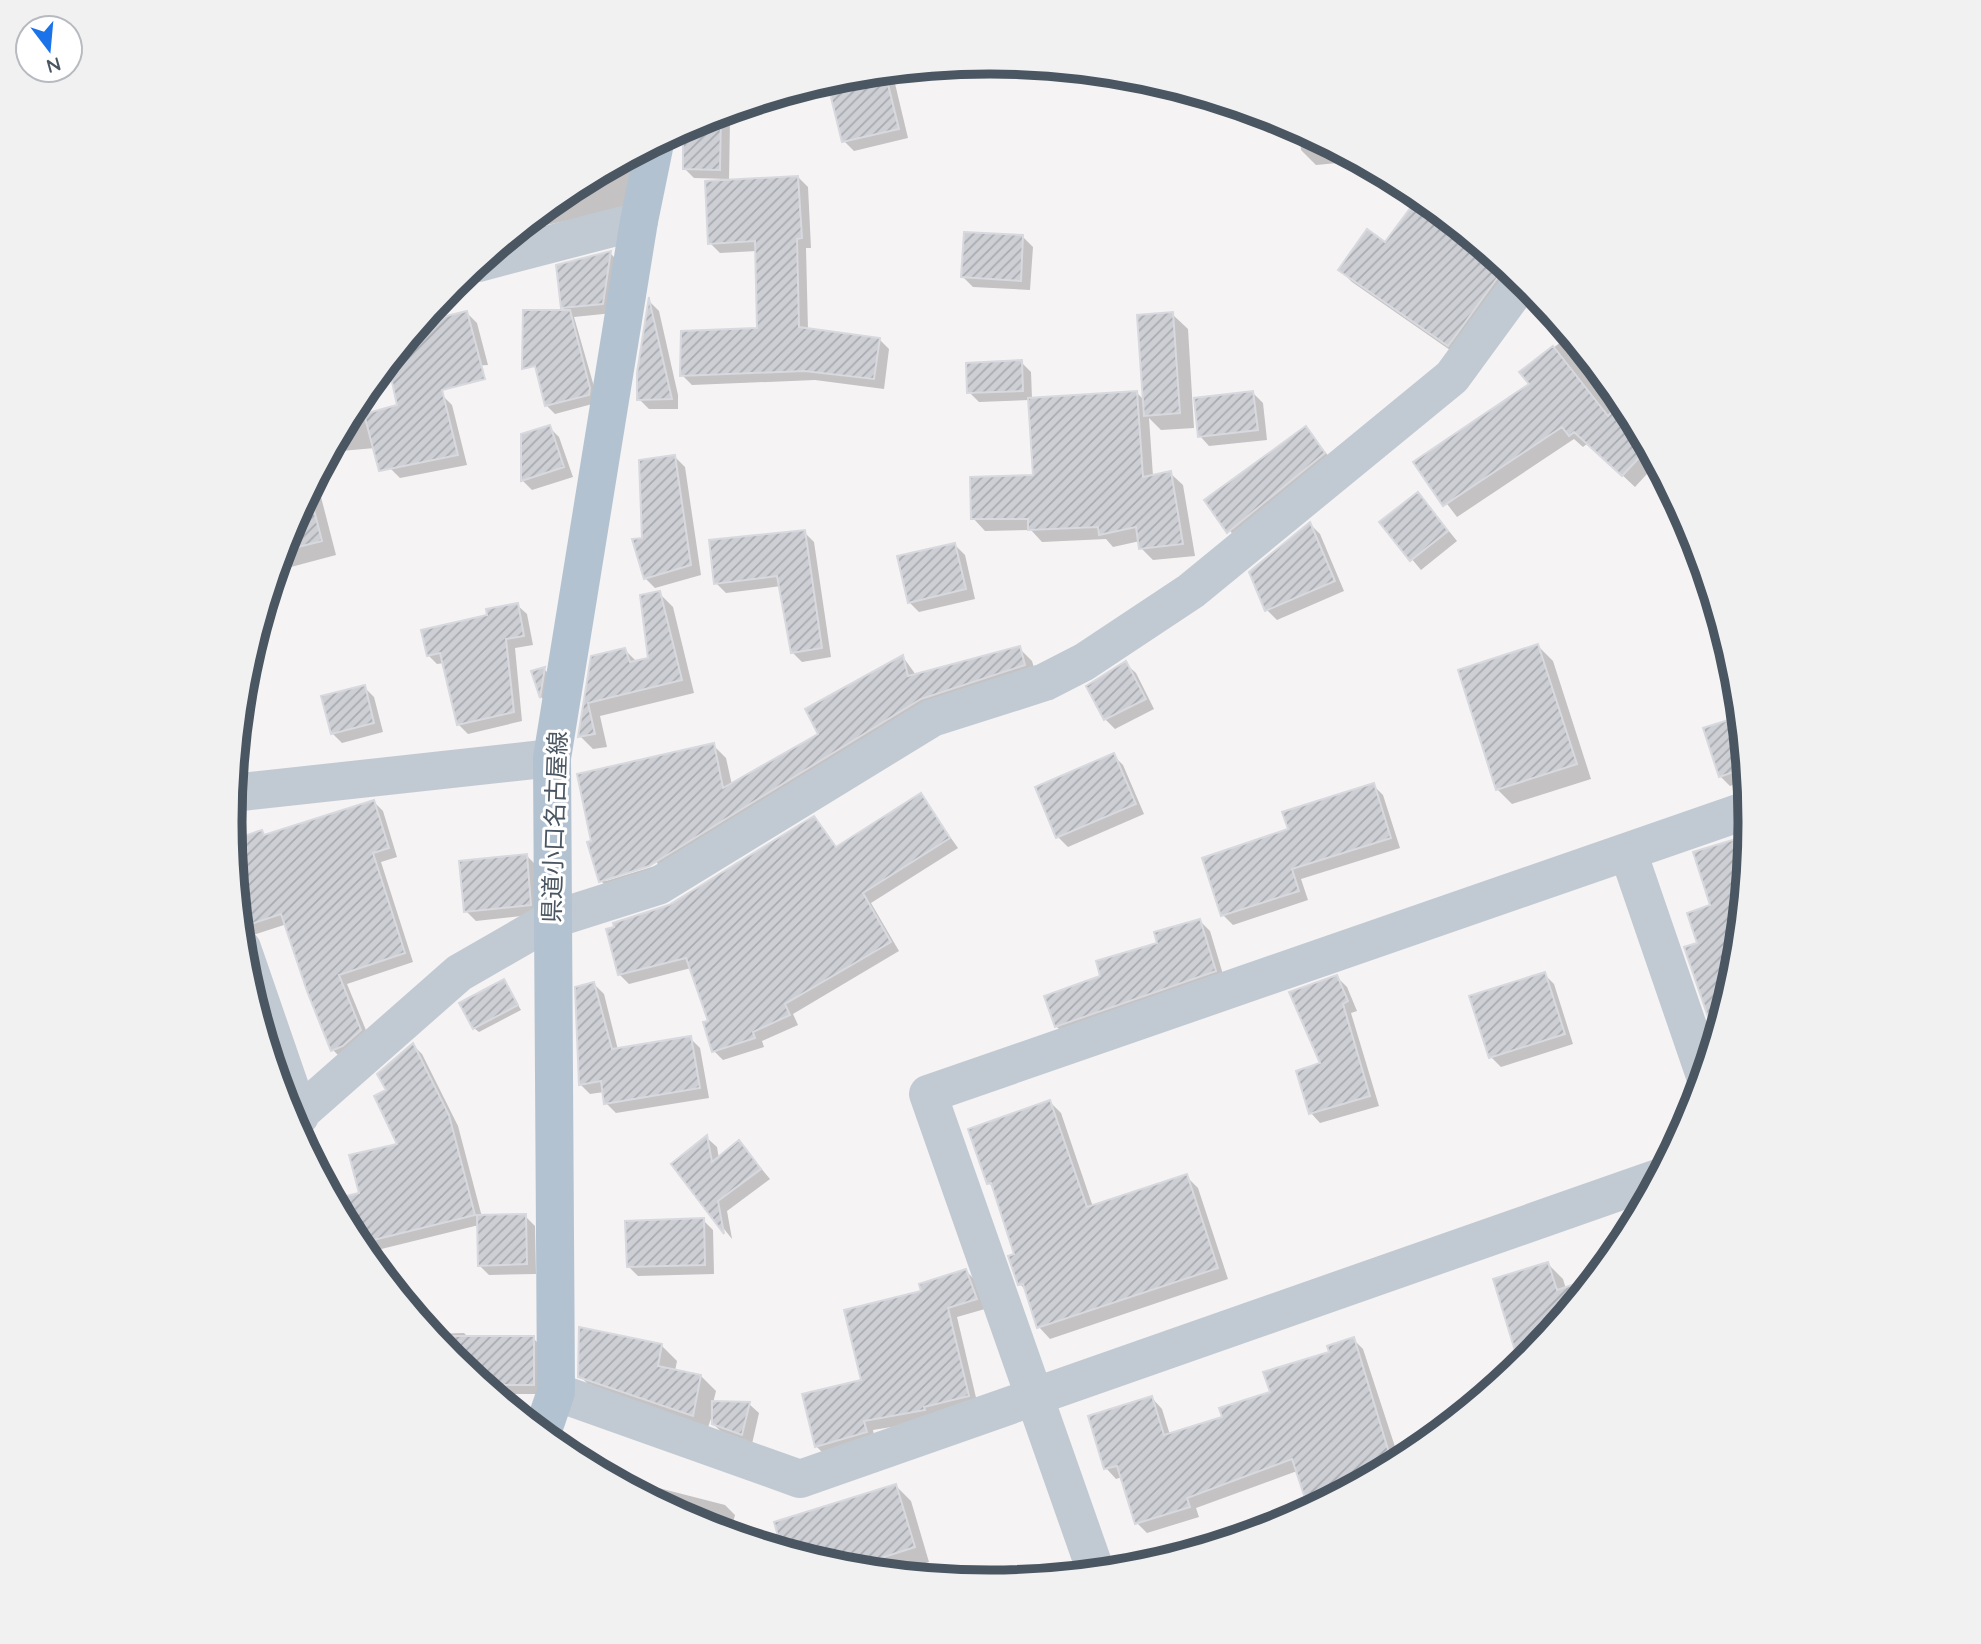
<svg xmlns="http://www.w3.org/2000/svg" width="1981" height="1644" font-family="Quicksand,'Noto Sans JP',sans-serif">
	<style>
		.shadow { fill: #0003; fill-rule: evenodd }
		.building { fill: url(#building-hatch); stroke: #d7d9de; stroke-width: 2 }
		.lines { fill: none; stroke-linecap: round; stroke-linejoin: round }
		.minor { stroke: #c1cad2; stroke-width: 38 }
		.major { stroke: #b3c2d1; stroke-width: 38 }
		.labels { text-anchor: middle; stroke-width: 6; stroke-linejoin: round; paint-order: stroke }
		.street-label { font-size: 24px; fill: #4a5661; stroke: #fff }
		.rim { fill: none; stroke: #4a5661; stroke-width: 9 }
	</style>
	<defs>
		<pattern id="building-hatch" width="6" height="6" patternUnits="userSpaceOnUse" patternTransform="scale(1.75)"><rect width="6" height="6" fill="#cdcfd5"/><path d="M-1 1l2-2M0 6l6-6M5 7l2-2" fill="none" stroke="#a8abb0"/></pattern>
	</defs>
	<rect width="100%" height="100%" fill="#f5f3f3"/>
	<path class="shadow" d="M 892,71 L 908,138 L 854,151 L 844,141 L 832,94 L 730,120 L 729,181 L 798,177 L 808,187 L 811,248 L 806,248 L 808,330 L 879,339 L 889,349 L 884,389 L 815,380 L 692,385 L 682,375 L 759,330 L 757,251 L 720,253 L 710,243 L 728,179 L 694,178 L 684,168 L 685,127 L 700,119 L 842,76 Z
		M 1300,129 L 1360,161 L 1316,165 L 1301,150 Z
		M 631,156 L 642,204 L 515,232 L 568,189 Z
		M 1422,196 L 1520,277 L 1460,357 L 1352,282 L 1340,270 L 1386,244 Z
		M 1023,237 L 1033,247 L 1030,290 L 973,287 L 963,277 Z
		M 610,253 L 620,263 L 613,313 L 574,317 L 597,397 L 596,403 L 555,414 L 547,406 L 538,370 L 567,312 L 563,308 Z
		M 650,302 L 659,311 L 678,395 L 678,409 L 649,409 L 639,399 L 638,373 Z
		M 467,313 L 477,323 L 488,365 L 382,371 L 420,324 Z
		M 1172,314 L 1188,329 L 1194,428 L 1161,430 L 1149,418 L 1153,476 L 1170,473 L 1183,485 L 1195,556 L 1153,560 L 1141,548 L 1140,541 L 1113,547 L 1106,539 L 1042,542 L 1031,530 L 985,531 L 973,518 L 1035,477 L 1030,400 L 979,402 L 969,392 L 1021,362 L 1031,372 L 1032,399 L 1136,392 L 1145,401 Z
		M 1570,335 L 1623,400 L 1657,463 L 1635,487 L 1588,443 L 1583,447 L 1574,439 L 1457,517 L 1415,462 L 1532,385 L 1522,372 Z
		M 1253,393 L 1263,403 L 1267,440 L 1209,446 L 1200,436 Z
		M 442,395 L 452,405 L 467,465 L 400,478 L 390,468 L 386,447 L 330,452 L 347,421 Z
		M 549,427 L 559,437 L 573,477 L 532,490 L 523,481 L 523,435 Z
		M 1306,428 L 1334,463 L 1238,541 L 1206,500 Z
		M 675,457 L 685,467 L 701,575 L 655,588 L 645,578 L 644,539 Z
		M 311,487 L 321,497 L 336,555 L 276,571 L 288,531 Z
		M 1427,504 L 1457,541 L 1421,570 L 1381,522 Z
		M 1310,524 L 1320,534 L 1344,591 L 1277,620 L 1267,610 Z
		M 804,532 L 814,542 L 831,657 L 802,662 L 792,652 L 781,586 L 726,593 L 716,583 Z
		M 955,545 L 965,555 L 975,599 L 919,612 L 909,602 Z
		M 659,593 L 673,607 L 694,693 L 600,716 L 607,747 L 593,749 L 580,736 L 592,657 L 624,649 L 637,662 L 650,659 Z
		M 517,605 L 527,614 L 533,645 L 515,648 L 522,721 L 468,734 L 459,725 L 444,663 L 437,664 L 428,655 L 489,616 Z
		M 1538,646 L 1553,661 L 1591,779 L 1512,804 L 1497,789 Z
		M 1019,648 L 1032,661 L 1037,678 L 614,894 L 601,881 L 593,842 L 713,745 L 726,758 L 732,785 L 821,735 L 903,657 L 916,675 ZM 657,862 L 658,865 L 606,881 L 606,878 Z
		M 1126,664 L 1136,673 L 1154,709 L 1115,729 L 1105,719 Z
		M 1734,664 L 1737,674 L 1740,712 L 1722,669 Z
		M 544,669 L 554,679 L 549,705 L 541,697 L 533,672 Z
		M 364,687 L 374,697 L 383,732 L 342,743 L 332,733 Z
		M 1741,718 L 1747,780 L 1730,786 L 1720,776 Z
		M 1113,755 L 1123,765 L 1144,814 L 1068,847 L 1058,837 Z
		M 1373,785 L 1383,795 L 1400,848 L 1301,879 L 1308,900 L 1233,925 L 1223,915 L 1290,831 Z
		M 921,796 L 958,848 L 871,903 L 899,951 L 793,1014 L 798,1025 L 762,1041 L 764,1047 L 723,1060 L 714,1051 L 710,1022 L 691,968 L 629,984 L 619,974 L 670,906 L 814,818 L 837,848 Z
		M 374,802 L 383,811 L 397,857 L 381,862 L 413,962 L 347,984 L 370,1040 L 342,1059 L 333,1050 L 287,924 L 241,939 L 232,842 L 262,832 L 266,836 Z
		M 1735,841 L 1748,854 L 1737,971 L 1699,944 Z
		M 527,856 L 537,866 L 540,914 L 476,921 L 466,911 Z
		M 1200,921 L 1210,931 L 1225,981 L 1066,1036 L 1056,1026 L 1103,978 Z
		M 1544,974 L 1554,984 L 1573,1044 L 1501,1067 L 1491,1057 Z
		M 1337,977 L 1347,987 L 1357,1011 L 1351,1013 L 1379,1106 L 1320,1123 L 1311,1113 L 1323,1064 Z
		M 504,981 L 521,1010 L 479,1032 L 474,1028 Z
		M 594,984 L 604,994 L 618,1050 L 690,1038 L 700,1048 L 709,1098 L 616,1113 L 606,1103 L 604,1092 L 590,1094 L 580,1084 Z
		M 413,1045 L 422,1054 L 458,1126 L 482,1217 L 525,1216 L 535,1226 L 536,1274 L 489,1275 L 479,1265 L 479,1225 L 365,1253 L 358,1244 L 335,1201 L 361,1195 L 400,1145 L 388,1091 Z
		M 1050,1102 L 1061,1113 L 1093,1207 L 1186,1176 L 1198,1188 L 1228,1279 L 1050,1339 L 1039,1327 L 1027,1292 L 1020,1284 L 1016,1256 L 995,1190 L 989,1183 Z
		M 707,1138 L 717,1147 L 719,1159 L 739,1142 L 770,1179 L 727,1211 L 732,1239 L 673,1164 Z
		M 703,1220 L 713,1230 L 714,1274 L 638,1276 L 628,1266 Z
		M 1548,1264 L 1563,1279 L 1566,1289 L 1594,1280 L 1522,1365 L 1495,1280 Z
		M 966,1271 L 976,1281 L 985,1309 L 957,1317 L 978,1406 L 934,1420 L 873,1430 L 875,1442 L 826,1456 L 816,1446 L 863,1382 Z
		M 425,1326 L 433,1334 L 464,1333 L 469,1338 L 533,1338 L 542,1347 L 543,1394 L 509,1394 L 509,1406 L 452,1360 Z
		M 1353,1339 L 1363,1349 L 1400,1462 L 1310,1510 L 1297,1471 L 1196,1508 L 1199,1517 L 1147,1533 L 1137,1523 L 1122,1477 L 1116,1479 L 1106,1468 L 1152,1398 L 1162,1409 L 1170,1435 L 1224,1418 L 1272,1393 Z
		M 662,1346 L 677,1361 L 675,1371 L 701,1376 L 716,1391 L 713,1403 L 749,1404 L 759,1413 L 752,1444 L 724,1434 L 713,1424 L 714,1410 L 707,1430 L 595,1391 L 580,1376 Z
		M 576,1459 L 602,1461 L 612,1471 L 612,1476 L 725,1505 L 735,1515 L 730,1534 L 699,1525 Z
		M 896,1486 L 911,1501 L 929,1562 L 894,1573 L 842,1568 L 784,1551 Z"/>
	<path class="building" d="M 885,72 L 899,129 L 842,142 L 827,81 Z
		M 721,113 L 720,170 L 683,169 L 683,128 Z
		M 798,176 L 802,238 L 797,239 L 799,327 L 880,338 L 874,379 L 804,371 L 680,376 L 681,331 L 757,328 L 755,241 L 708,244 L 705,181 Z
		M 1420,195 L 1506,266 L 1448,346 L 1338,270 L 1367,229 L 1385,242 Z
		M 964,232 L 1023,235 L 1021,281 L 961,277 Z
		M 611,251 L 603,304 L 561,308 L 556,265 Z
		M 649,297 L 649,299 L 672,399 L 637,400 L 637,373 Z
		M 523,310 L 570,310 L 590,388 L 589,395 L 545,406 L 535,366 L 522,369 Z
		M 467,311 L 485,379 L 442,390 L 458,455 L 379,471 L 364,414 L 397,405 L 388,363 L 422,322 Z
		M 1173,312 L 1180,413 L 1144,416 L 1137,315 Z
		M 1553,346 L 1608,416 L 1623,399 L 1649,447 L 1622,476 L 1574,432 L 1569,436 L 1562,427 L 1443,506 L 1413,462 L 1529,384 L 1519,372 Z
		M 1022,360 L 1023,391 L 967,393 L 966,363 Z
		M 1137,391 L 1143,477 L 1171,471 L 1183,544 L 1139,549 L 1136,527 L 1099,535 L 1098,527 L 1028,530 L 1028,519 L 971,519 L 970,477 L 1033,475 L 1028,398 Z
		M 1253,391 L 1258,430 L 1198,437 L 1194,398 Z
		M 550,425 L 564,467 L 521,481 L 521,434 Z
		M 1306,426 L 1325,453 L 1227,533 L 1204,500 Z
		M 675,455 L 691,565 L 644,579 L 632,539 L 642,538 L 639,460 Z
		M 309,491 L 322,541 L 282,551 L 288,531 Z
		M 1418,492 L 1448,531 L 1410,561 L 1379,522 Z
		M 1310,522 L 1335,581 L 1265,611 L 1249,572 Z
		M 805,530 L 822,648 L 791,653 L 777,576 L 714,584 L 709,540 Z
		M 955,543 L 966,589 L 908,603 L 897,556 Z
		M 660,591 L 682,680 L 588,703 L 595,734 L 578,737 L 591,656 L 625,648 L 630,662 L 648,658 L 640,595 Z
		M 518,603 L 524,636 L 506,639 L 514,712 L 457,725 L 440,653 L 427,656 L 421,630 L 487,615 L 486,609 Z
		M 1538,644 L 1577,764 L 1496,790 L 1458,670 Z
		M 1020,646 L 1025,665 L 921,699 L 649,866 L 599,882 L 587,842 L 591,841 L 577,774 L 714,743 L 723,788 L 818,734 L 805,709 L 903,655 L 908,676 Z
		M 1126,661 L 1146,699 L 1104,720 L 1086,686 Z
		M 545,667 L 540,698 L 531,671 Z
		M 365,685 L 374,723 L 331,734 L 321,696 Z
		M 1741,716 L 1746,768 L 1719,777 L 1703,728 Z
		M 1114,753 L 1136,804 L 1056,838 L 1035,787 Z
		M 1374,783 L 1391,838 L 1292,869 L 1299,891 L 1221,916 L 1202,858 L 1288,829 L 1282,812 Z
		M 921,793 L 950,838 L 863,893 L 891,942 L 785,1004 L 790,1015 L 753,1032 L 755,1038 L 712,1052 L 703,1022 L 708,1021 L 686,958 L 618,975 L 606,929 L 614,927 L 613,923 L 669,905 L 814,816 L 836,847 Z
		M 374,800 L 389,848 L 373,853 L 405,953 L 339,975 L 361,1030 L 343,1046 L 331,1051 L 307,991 L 281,914 L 251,924 L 235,871 L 232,840 L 262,830 L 264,835 Z
		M 1736,839 L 1746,872 L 1737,971 L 1716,1040 L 1684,947 L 1697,943 L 1687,913 L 1710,905 L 1693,852 Z
		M 527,854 L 531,905 L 464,912 L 459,861 Z
		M 1200,919 L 1216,971 L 1055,1027 L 1044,996 L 1100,976 L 1096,961 L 1157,943 L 1154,932 Z
		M 1545,972 L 1565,1034 L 1489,1058 L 1469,996 Z
		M 1337,975 L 1348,1001 L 1343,1004 L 1370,1096 L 1309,1114 L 1296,1071 L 1320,1063 L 1289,992 Z
		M 504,979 L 518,1005 L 473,1029 L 459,1003 Z
		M 594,982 L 612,1049 L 691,1036 L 700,1088 L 604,1104 L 601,1081 L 579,1085 L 575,987 Z
		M 413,1043 L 449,1115 L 475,1215 L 357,1244 L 334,1199 L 359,1193 L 349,1155 L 397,1144 L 374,1096 L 386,1090 L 377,1074 Z
		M 1050,1100 L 1087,1207 L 1187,1174 L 1218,1268 L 1037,1328 L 1023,1284 L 1018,1285 L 1008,1256 L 1014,1254 L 991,1183 L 987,1184 L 968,1129 Z
		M 707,1135 L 712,1162 L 739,1140 L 761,1169 L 718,1201 L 724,1234 L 671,1164 Z
		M 526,1214 L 527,1264 L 478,1266 L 477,1215 Z
		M 704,1218 L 705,1265 L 627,1267 L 625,1221 Z
		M 1548,1262 L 1557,1290 L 1596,1277 L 1520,1367 L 1493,1279 Z
		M 966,1269 L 977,1299 L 948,1308 L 969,1396 L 924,1407 L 925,1410 L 864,1421 L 867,1432 L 815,1447 L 802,1394 L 861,1380 L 844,1310 L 921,1291 L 919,1284 Z
		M 579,1327 L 662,1344 L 658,1366 L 701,1375 L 693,1416 L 578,1377 Z
		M 433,1336 L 534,1336 L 534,1385 L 483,1385 L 452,1360 Z
		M 1354,1337 L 1393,1466 L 1309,1510 L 1292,1459 L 1187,1498 L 1190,1507 L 1135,1524 L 1117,1466 L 1104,1469 L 1088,1416 L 1152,1396 L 1164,1435 L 1222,1417 L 1219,1408 L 1270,1392 L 1263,1372 L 1329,1352 L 1327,1346 Z
		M 712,1401 L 750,1402 L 742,1435 L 712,1424 Z
		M 896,1484 L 915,1547 L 847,1569 L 782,1550 L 774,1522 Z"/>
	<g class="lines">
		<path class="minor" d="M 478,263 L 639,221
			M 233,793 L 552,758
			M 1628,852 L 1705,1076
			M 242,948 L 300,1116
			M 292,1120 L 459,973 L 551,920 L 658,886 L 932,718 L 1045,682 L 1084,662 L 1191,591 L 1452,377 L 1523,280
			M 556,1392 L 800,1479 L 1658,1178
			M 1096,1572 L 928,1094 L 1750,809"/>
		<path class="major" d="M 542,1433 L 556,1392 L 552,758 L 639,221 L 655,143"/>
	</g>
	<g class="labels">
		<g class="street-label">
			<text transform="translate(555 827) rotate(-88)" y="8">県道小口名古屋線</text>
		</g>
	</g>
	<path d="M0 0H1981V1644H0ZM242 822a748 748 0 1 1 1496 0a748 748 0 1 1-1496 0Z" fill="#f1f1f2" fill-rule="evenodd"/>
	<path class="rim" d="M242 822a748 748 0 1 1 1496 0a748 748 0 1 1-1496 0Z"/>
	<g transform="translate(49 49) rotate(164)"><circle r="33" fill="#ffffff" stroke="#b7bbc0" stroke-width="2"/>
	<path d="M0-5L12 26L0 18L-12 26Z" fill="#1a73e8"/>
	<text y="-10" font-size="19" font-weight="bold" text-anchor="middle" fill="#4a5661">N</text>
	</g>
</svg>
